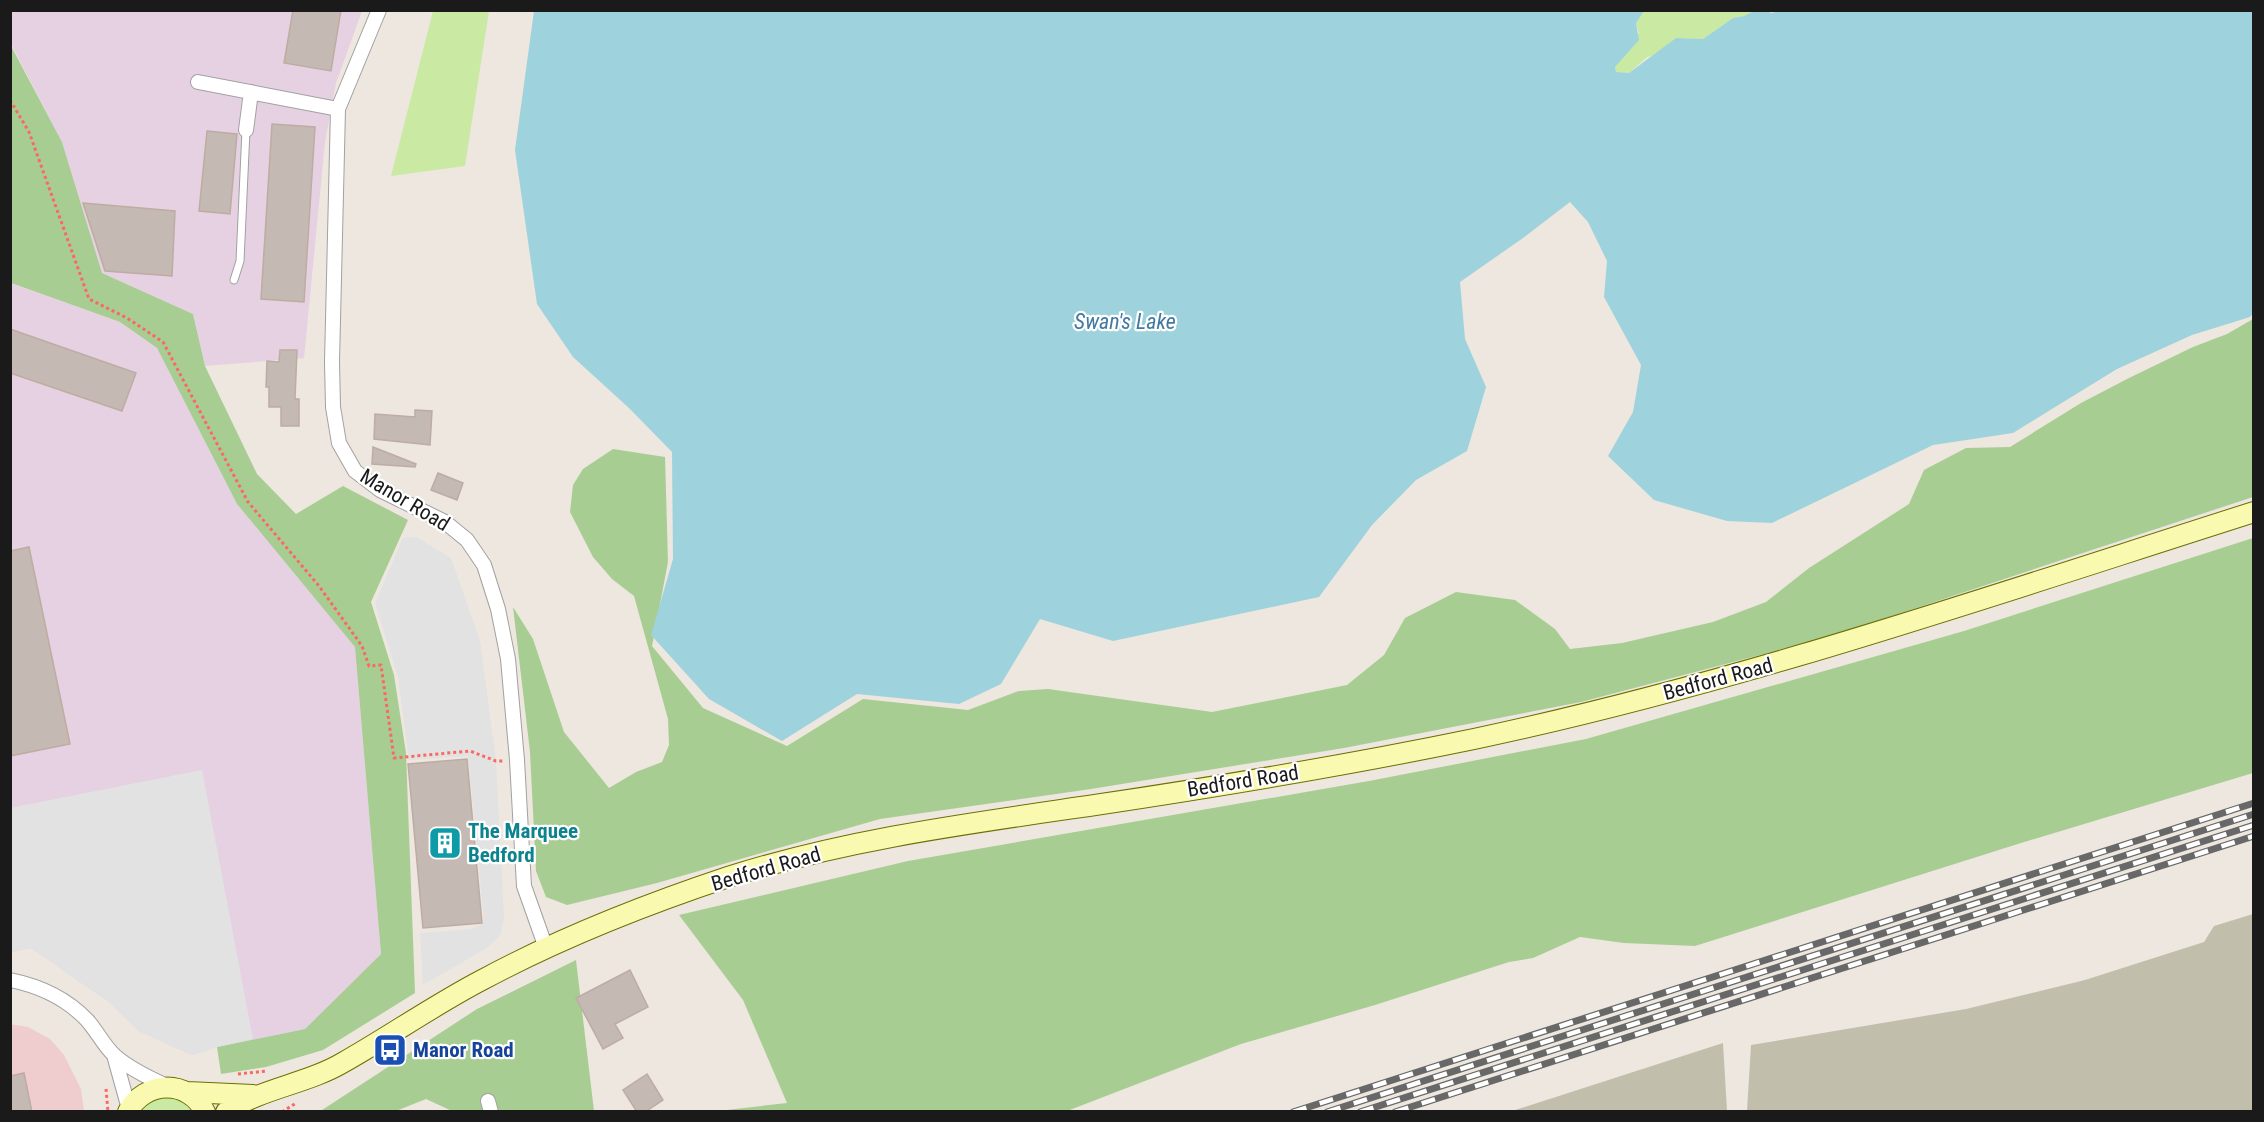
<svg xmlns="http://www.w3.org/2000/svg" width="2264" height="1122" font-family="'Roboto Condensed',sans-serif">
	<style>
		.commercial { fill: #efcdce }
		.industrial { fill: #e6d1e3 }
		.construction { fill: #c1bfab }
		.grass { fill: #cae9a3 }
		.forest { fill: #a8cd93 }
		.parking { fill: #e2e2e2 }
		.water { fill: #9ed2dc }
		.building { fill: #c4b9b3; stroke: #beaca2; stroke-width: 1.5 }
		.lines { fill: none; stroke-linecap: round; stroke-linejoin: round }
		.lane-casing { stroke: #a1a1a1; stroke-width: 9 }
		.street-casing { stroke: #a1a1a1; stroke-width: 16 }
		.secondary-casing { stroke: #6b7003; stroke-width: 22 }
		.path { stroke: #fb6762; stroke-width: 3; stroke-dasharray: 3 3; stroke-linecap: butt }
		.lane { stroke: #fff; stroke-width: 7 }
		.street { stroke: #fff; stroke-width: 14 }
		.secondary { stroke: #faf9b0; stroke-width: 20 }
		.rail-casing { stroke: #686868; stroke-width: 7 }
		.rail { stroke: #fff; stroke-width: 4.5; stroke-dasharray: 14; stroke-linecap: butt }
		.labels { text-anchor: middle; stroke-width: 4.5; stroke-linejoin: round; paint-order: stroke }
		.street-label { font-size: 21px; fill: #1a1a1a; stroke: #fff }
		.culture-label { font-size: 21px; font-weight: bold; fill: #0d838f; stroke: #fff; text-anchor: start }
		.transit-label { font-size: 21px; font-weight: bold; fill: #164399; stroke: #fff; text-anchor: start }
		.water-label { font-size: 22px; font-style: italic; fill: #447aa2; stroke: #fff }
	</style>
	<rect width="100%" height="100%" fill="#ede7df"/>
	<path class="commercial" d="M 10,1024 L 28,1027 L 50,1039 L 64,1055 L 81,1089 L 84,1111 L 11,1111 Z"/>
	<path class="industrial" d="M 10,11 L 362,11 L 336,83 L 325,142 L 304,358 L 205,366 L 193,314 L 102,273 L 62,142 L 11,44 Z
		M 10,283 L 120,322 L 157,348 L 237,504 L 355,646 L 381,954 L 305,1029 L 217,1047 L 192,1055 L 139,1031 L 109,1002 L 31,948 L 11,952 Z"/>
	<path class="construction" d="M 2253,914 L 2253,1111 L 1747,1111 L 1751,1045 L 1966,1009 L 2085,980 L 2204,942 L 2214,926 Z
		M 1723,1043 L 1727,1111 L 1512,1111 Z"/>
	<path class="grass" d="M 433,11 L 489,11 L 465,166 L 391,176 Z
		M 1644,11 L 1754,11 L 1744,16 L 1733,18 L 1703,39 L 1676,38 L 1655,55 L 1647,57 L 1629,73 L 1616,72 L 1615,66 L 1639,33 L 1636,23 Z
		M 164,1097 L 181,1101 L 192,1111 L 141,1112 L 148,1103 Z"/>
	<path class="forest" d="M 10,44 L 62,142 L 102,273 L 193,314 L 205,366 L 257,474 L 296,514 L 343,486 L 408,520 L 371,602 L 394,675 L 406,753 L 415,993 L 323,1050 L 266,1067 L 221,1074 L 217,1047 L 305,1029 L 381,954 L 355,647 L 237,504 L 157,348 L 120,322 L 11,283 Z
		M 2253,319 L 2253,497 L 1828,637 L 1581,702 L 1344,748 L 1091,789 L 880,819 L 657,883 L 567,905 L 546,897 L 536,871 L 530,752 L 513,607 L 533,639 L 564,732 L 609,788 L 636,772 L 662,762 L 669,745 L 668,719 L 634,596 L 612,579 L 593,557 L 570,512 L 573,485 L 583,469 L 613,449 L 665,457 L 668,562 L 652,646 L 703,708 L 787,746 L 863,699 L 968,710 L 1019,691 L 1048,689 L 1212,712 L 1347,685 L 1384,655 L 1405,618 L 1456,592 L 1515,600 L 1555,629 L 1570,649 L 1622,643 L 1713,622 L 1766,602 L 1809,568 L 1909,504 L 1924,470 L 1966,448 L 2010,447 L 2081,403 L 2129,378 L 2193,347 L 2227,334 Z
		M 2253,538 L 2253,773 L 2021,843 L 1695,946 L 1624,943 L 1580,937 L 1533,958 L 1509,962 L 1375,1005 L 1241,1044 L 1067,1111 L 717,1111 L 787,1103 L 743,1000 L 679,915 L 908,861 L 1369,781 L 1586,739 L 1964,631 Z
		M 576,960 L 594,1111 L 452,1111 L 426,1099 L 396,1111 L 319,1112 L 477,1009 Z"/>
	<path class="parking" d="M 416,537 L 451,558 L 480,641 L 496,761 L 504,918 L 500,936 L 485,949 L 423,985 L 420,933 L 472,929 L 482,924 L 484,921 L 468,756 L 409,760 L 398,677 L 375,603 L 403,538 Z
		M 202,770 L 253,1039 L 217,1047 L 192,1055 L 139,1031 L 109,1002 L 31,948 L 11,952 L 10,808 Z"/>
	<path class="water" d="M 1782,11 L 2253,11 L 2253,313 L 2250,317 L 2192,335 L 2117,369 L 2013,433 L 1933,445 L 1772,523 L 1727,521 L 1654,500 L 1608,456 L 1633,412 L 1641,365 L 1604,297 L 1607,261 L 1588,222 L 1570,202 L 1523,238 L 1460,282 L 1465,339 L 1486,387 L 1467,451 L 1416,480 L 1372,525 L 1319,597 L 1113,641 L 1040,619 L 1001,684 L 959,704 L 857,694 L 782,741 L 709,699 L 651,635 L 673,559 L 672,452 L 629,408 L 573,357 L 537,304 L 515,150 L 534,11 L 1644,11 L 1636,23 L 1639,40 L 1615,67 L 1616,72 L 1629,73 L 1676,38 L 1703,39 L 1733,18 L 1744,16 L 1754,11 L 1766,11 L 1771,13 Z"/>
	<path class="building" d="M 293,10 L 341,10 L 331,71 L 284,63 Z
		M 272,124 L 315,127 L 304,302 L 261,299 Z
		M 207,131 L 237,134 L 230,214 L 199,211 Z
		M 83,203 L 175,211 L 172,276 L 105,271 Z
		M 10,329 L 136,373 L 122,411 L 10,373 Z
		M 280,350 L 297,350 L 295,399 L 299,399 L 299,426 L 281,426 L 281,407 L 269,407 L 269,387 L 266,387 L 267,361 L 279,362 Z
		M 415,410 L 432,411 L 430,445 L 374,439 L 375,414 L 415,417 Z
		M 373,447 L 416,464 L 415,467 L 372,464 Z
		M 438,473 L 463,483 L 457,500 L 431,490 Z
		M 29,547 L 70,744 L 10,756 L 10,551 Z
		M 467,759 L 482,923 L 423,928 L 408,764 Z
		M 630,970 L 648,1007 L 615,1024 L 623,1038 L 603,1049 L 576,998 Z
		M 24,1073 L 32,1112 L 10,1112 L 10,1076 Z
		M 647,1074 L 663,1100 L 645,1112 L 637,1112 L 623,1090 Z"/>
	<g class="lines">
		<defs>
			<path id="lane" d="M 234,280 L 240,261 L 246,130"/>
			<path id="street" d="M 379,10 L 338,109 L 332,362 L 333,407 L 339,443 L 355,471 L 380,490 L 445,522 L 467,540 L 484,565 L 498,609 L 508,659 L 517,760 L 524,886 L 546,948
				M 198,82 L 338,109
				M 246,130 L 251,92
				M 10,980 C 40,986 66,998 87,1020 C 97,1031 104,1046 115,1056 C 130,1069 149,1078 167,1086
				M 114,1055 L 129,1109
				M 488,1101 L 491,1112"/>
			<path id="secondary" d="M 187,1092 L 253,1095
				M 128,1112 C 144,1080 189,1079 205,1112
				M 226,1112 C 262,1088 307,1084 344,1062 C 390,1036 434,1005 482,980 C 560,938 644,905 728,877 C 847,839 972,823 1095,805 C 1222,786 1348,765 1474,739 C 1739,683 1996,594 2254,512"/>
		</defs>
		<use href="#lane" class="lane-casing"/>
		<use href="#street" class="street-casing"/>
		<use href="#secondary" class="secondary-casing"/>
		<path class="path" d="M 10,100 L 29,132 L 89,299 L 127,318 L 163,342 L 248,502 L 319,586 L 362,646 L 369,666 L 381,665 L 394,758 L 470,751 L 496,761 L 503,761
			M 238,1074 L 267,1071
			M 106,1089 L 108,1112
			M 282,1112 L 296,1103"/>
		<use href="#lane" class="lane"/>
		<use href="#street" class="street"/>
		<use href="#secondary" class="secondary"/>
		<defs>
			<path id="rail" d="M 1293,1112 L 2254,803
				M 1327,1112 L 2254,814
				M 1360,1112 L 2254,825
				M 1395,1112 L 2254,836"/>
		</defs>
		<use href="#rail" class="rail-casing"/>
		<use href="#rail" class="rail"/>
	</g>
	<defs>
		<symbol id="building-square" viewBox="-11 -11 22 22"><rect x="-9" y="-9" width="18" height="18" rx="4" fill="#0f9aa8" stroke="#fff"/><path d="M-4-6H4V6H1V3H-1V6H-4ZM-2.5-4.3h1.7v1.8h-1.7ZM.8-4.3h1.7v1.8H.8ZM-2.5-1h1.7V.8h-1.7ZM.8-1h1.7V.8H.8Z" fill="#fff"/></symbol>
		<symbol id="bus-square" viewBox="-11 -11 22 22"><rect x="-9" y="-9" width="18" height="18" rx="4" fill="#1a4fb4" stroke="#fff"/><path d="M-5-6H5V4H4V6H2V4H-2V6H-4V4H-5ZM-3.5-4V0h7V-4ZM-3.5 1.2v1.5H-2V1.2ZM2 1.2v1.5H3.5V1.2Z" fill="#fff"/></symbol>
	</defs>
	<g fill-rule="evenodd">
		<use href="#building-square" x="426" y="824" width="38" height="38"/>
		<use href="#bus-square" x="371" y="1031" width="38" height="38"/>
	</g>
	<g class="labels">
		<g class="street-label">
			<text transform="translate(405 500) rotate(31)" y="7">Manor Road</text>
			<text transform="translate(1718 679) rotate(-15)" y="7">Bedford Road</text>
			<text transform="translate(1243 781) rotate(-9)" y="7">Bedford Road</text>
			<text transform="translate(766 869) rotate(-16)" y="7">Bedford Road</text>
		</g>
		<g class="culture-label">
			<text x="468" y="838">The Marquee<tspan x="468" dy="24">Bedford</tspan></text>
		</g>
		<g class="transit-label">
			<text x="413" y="1057">Manor Road</text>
		</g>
		<g class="water-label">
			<text x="1125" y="329">Swan's Lake</text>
		</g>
	</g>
	<rect width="2264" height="1122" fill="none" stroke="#1a1a1a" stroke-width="24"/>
</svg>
